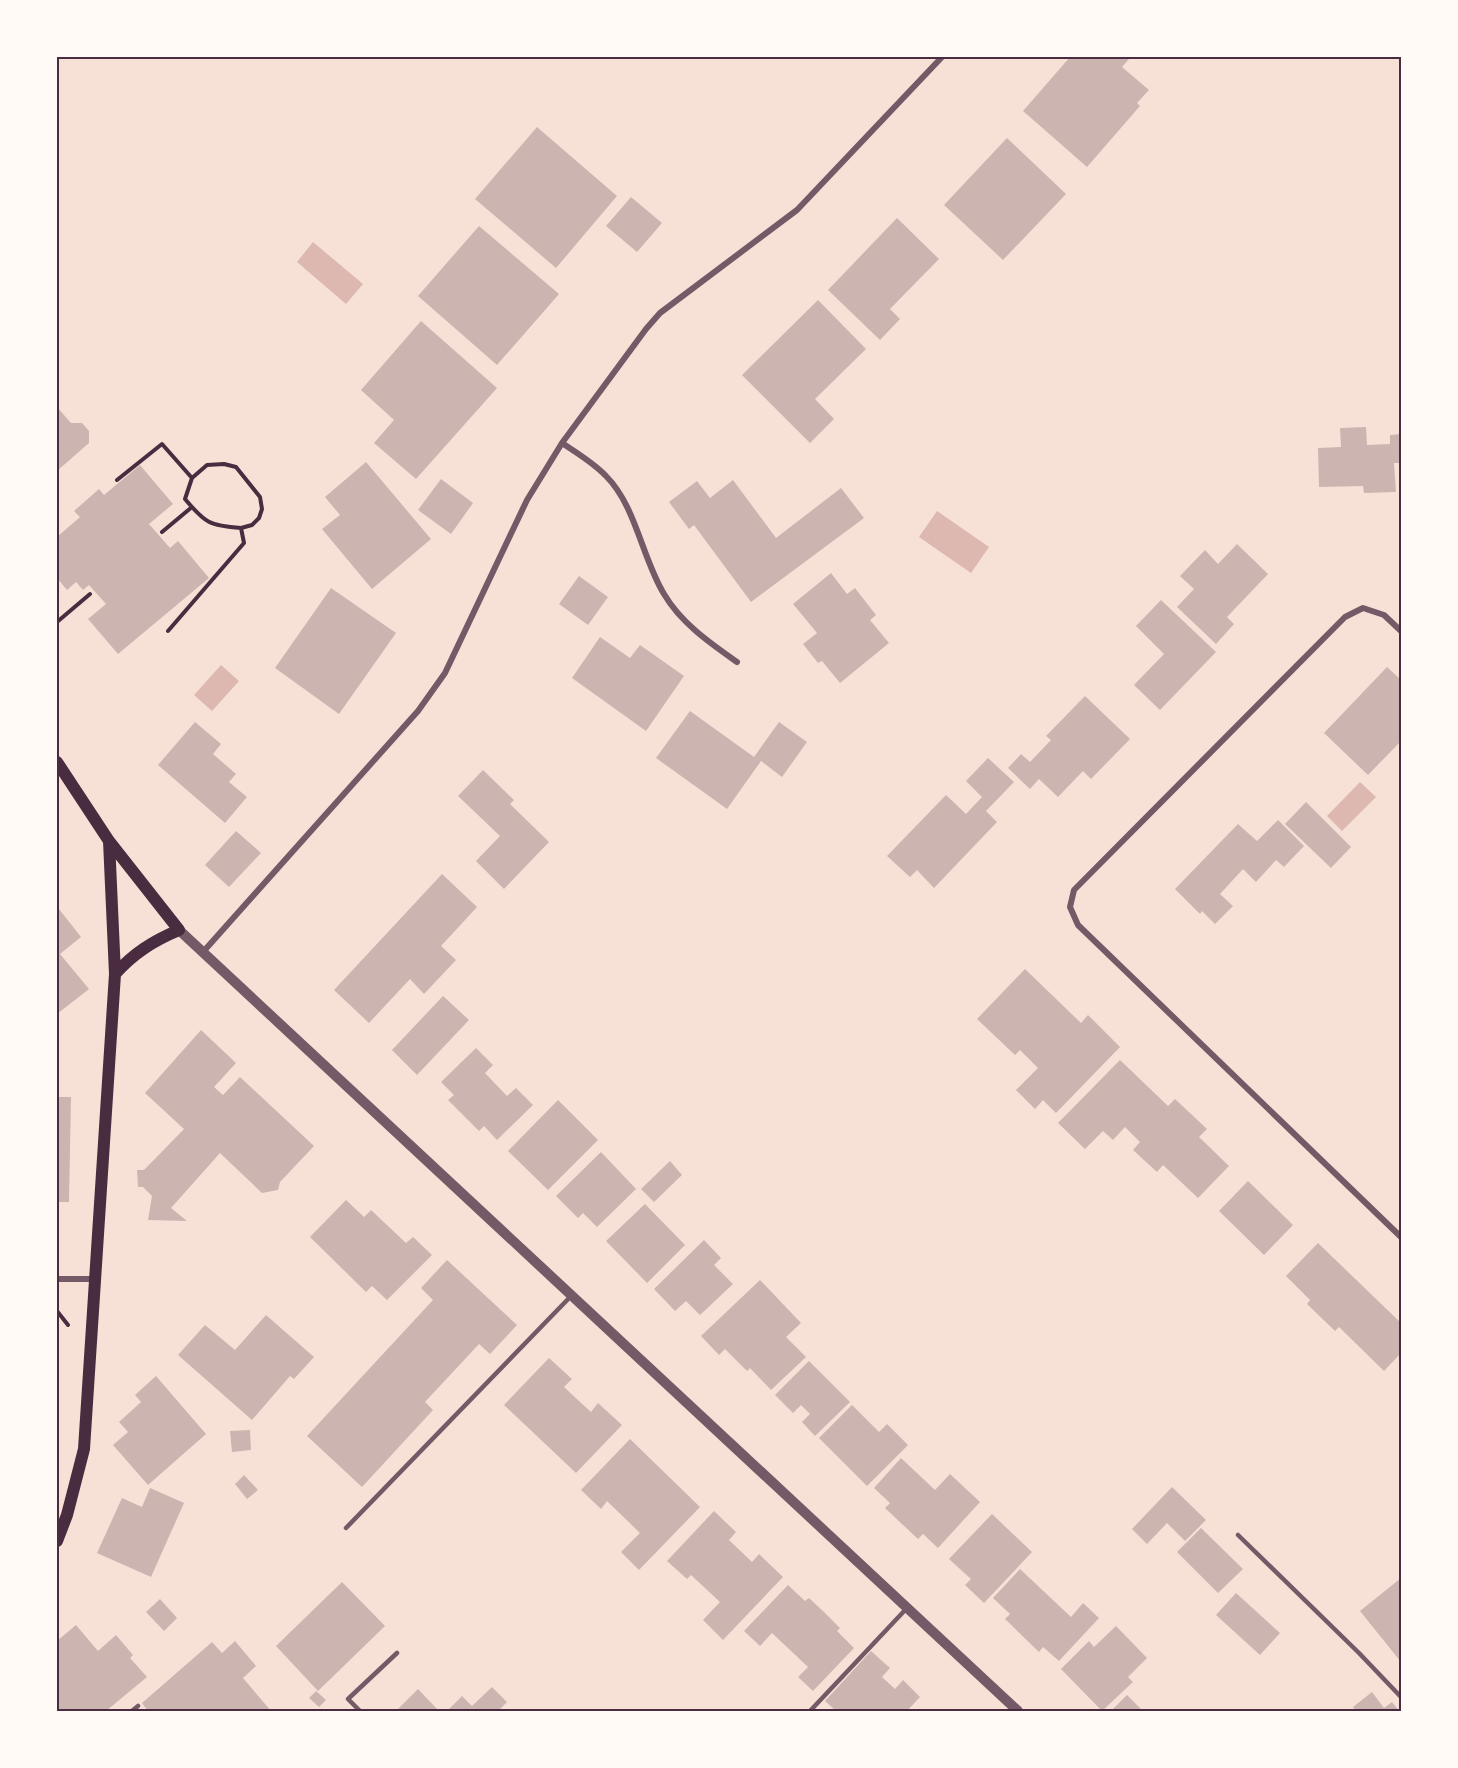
<svg xmlns="http://www.w3.org/2000/svg" width="1458" height="1768" font-family="'Golos Text',sans-serif">
	<style>
		.water { fill: #dcb8b0 }
		.building { fill: #ccb4b1 }
		.lines { fill: none; stroke-linecap: round; stroke-linejoin: round }
		.path { stroke: #4a2c40; stroke-width: 4 }
		.service { stroke: #755966; stroke-width: 4.5 }
		.minor { stroke: #755966; stroke-width: 6 }
		.tertiary { stroke: #755966; stroke-width: 10 }
		.secondary { stroke: #4a2c40; stroke-width: 12 }
		.neatline { fill: none; stroke: #4a2c40; stroke-width: 2 }
	</style>
	<rect width="100%" height="100%" fill="#f7e1d7"/>
	<path class="water" d="M 313,242 L 363,284 L 346,304 L 297,262 Z
		M 937,511 L 989,547 L 971,573 L 919,537 Z
		M 221,665 L 239,681 L 212,711 L 194,695 Z
		M 1360,782 L 1376,797 L 1342,831 L 1327,816 Z"/>
	<path class="building" d="M 1070,57 L 1127,57 L 1129,59 L 1122,67 L 1149,90 L 1137,103 L 1140,106 L 1087,167 L 1023,111 Z
		M 537,127 L 617,196 L 556,268 L 475,199 Z
		M 1007,138 L 1066,194 L 1003,260 L 944,205 Z
		M 631,197 L 662,223 L 637,252 L 606,226 Z
		M 897,218 L 939,259 L 890,309 L 900,319 L 880,340 L 828,290 Z
		M 479,226 L 559,294 L 497,365 L 418,296 Z
		M 818,300 L 866,349 L 815,399 L 834,419 L 810,443 L 742,375 Z
		M 421,321 L 497,388 L 416,479 L 374,443 L 394,420 L 361,390 Z
		M 57,407 L 71,423 L 82,423 L 89,431 L 89,443 L 57,471 Z
		M 1366,427 L 1367,445 L 1390,444 L 1390,435 L 1401,434 L 1401,463 L 1394,463 L 1396,492 L 1364,493 L 1363,486 L 1319,487 L 1318,448 L 1341,447 L 1340,428 Z
		M 366,462 L 431,539 L 372,589 L 322,529 L 340,515 L 325,497 Z
		M 140,465 L 173,504 L 149,524 L 170,548 L 178,541 L 209,578 L 118,654 L 88,619 L 106,604 L 89,585 L 83,590 L 76,582 L 67,590 L 57,578 L 57,537 L 80,517 L 74,511 L 99,489 L 104,495 Z
		M 441,479 L 473,503 L 451,534 L 418,510 Z
		M 733,480 L 776,538 L 841,488 L 864,518 L 751,602 L 694,525 L 689,529 L 669,502 L 697,481 L 710,498 Z
		M 1237,544 L 1268,574 L 1227,617 L 1234,624 L 1216,644 L 1177,607 L 1194,589 L 1180,576 L 1205,550 L 1218,564 Z
		M 831,573 L 847,594 L 855,588 L 876,615 L 870,620 L 889,643 L 840,683 L 822,661 L 818,663 L 803,644 L 817,633 L 793,604 Z
		M 579,576 L 608,597 L 588,625 L 559,604 Z
		M 331,588 L 396,633 L 339,714 L 275,668 Z
		M 1161,600 L 1216,652 L 1160,710 L 1134,685 L 1164,654 L 1136,626 Z
		M 600,637 L 630,658 L 640,645 L 684,676 L 646,731 L 572,678 Z
		M 1387,667 L 1401,680 L 1401,741 L 1368,775 L 1324,733 Z
		M 1085,696 L 1130,739 L 1091,779 L 1083,771 L 1058,797 L 1039,779 L 1030,789 L 1008,768 L 1021,754 L 1030,762 L 1051,740 L 1046,736 Z
		M 690,711 L 754,757 L 779,722 L 807,742 L 782,777 L 761,761 L 727,809 L 656,758 Z
		M 195,722 L 221,744 L 213,754 L 236,774 L 229,782 L 247,797 L 225,823 L 158,765 Z
		M 988,758 L 1014,782 L 986,811 L 997,822 L 934,888 L 917,870 L 910,877 L 887,856 L 946,795 L 966,814 L 982,797 L 966,781 Z
		M 483,770 L 514,800 L 510,804 L 549,842 L 504,889 L 476,861 L 500,836 L 458,796 Z
		M 1306,802 L 1351,847 L 1331,868 L 1285,824 Z
		M 1278,820 L 1304,846 L 1284,867 L 1276,860 L 1256,882 L 1243,869 L 1220,894 L 1233,906 L 1215,924 L 1202,911 L 1200,914 L 1175,889 L 1238,824 L 1257,841 Z
		M 236,831 L 261,853 L 229,887 L 205,865 Z
		M 442,874 L 477,907 L 441,946 L 456,960 L 424,994 L 410,979 L 369,1023 L 334,990 Z
		M 59,909 L 81,937 L 60,954 L 89,989 L 57,1014 L 57,911 Z
		M 1025,969 L 1081,1023 L 1088,1015 L 1120,1047 L 1056,1113 L 1043,1100 L 1035,1109 L 1016,1090 L 1038,1068 L 1020,1050 L 1015,1055 L 977,1019 Z
		M 443,996 L 469,1020 L 417,1075 L 392,1050 Z
		M 201,1030 L 236,1063 L 214,1087 L 223,1095 L 240,1077 L 314,1146 L 280,1182 L 278,1190 L 262,1193 L 220,1153 L 171,1208 L 187,1221 L 148,1220 L 152,1196 L 143,1187 L 138,1187 L 137,1170 L 144,1170 L 184,1129 L 145,1093 Z
		M 476,1048 L 493,1065 L 485,1073 L 507,1096 L 516,1088 L 533,1105 L 497,1140 L 484,1126 L 479,1131 L 448,1100 L 454,1095 L 441,1082 Z
		M 1120,1060 L 1168,1106 L 1175,1099 L 1207,1129 L 1199,1137 L 1229,1166 L 1198,1198 L 1163,1165 L 1157,1172 L 1133,1150 L 1140,1142 L 1125,1127 L 1113,1140 L 1103,1131 L 1085,1149 L 1058,1123 Z
		M 57,1097 L 71,1097 L 69,1202 L 57,1202 Z
		M 558,1100 L 598,1140 L 548,1190 L 508,1151 Z
		M 601,1152 L 636,1189 L 597,1227 L 583,1213 L 578,1218 L 556,1196 Z
		M 670,1161 L 682,1175 L 654,1202 L 641,1189 Z
		M 1248,1181 L 1293,1225 L 1264,1255 L 1219,1211 Z
		M 346,1200 L 364,1217 L 371,1210 L 406,1243 L 413,1237 L 432,1255 L 387,1300 L 372,1286 L 366,1292 L 310,1237 Z
		M 645,1204 L 685,1245 L 647,1283 L 606,1241 Z
		M 704,1240 L 721,1258 L 714,1265 L 733,1284 L 700,1315 L 686,1301 L 675,1311 L 654,1289 Z
		M 1318,1243 L 1401,1323 L 1401,1353 L 1384,1371 L 1339,1327 L 1335,1331 L 1307,1304 L 1310,1300 L 1286,1276 Z
		M 447,1260 L 517,1325 L 490,1354 L 479,1344 L 425,1402 L 433,1410 L 362,1487 L 307,1436 L 433,1300 L 421,1288 Z
		M 760,1280 L 801,1323 L 786,1337 L 806,1357 L 771,1390 L 750,1368 L 747,1371 L 725,1349 L 719,1355 L 701,1336 Z
		M 266,1315 L 314,1357 L 294,1379 L 290,1376 L 252,1420 L 178,1355 L 205,1325 L 235,1350 Z
		M 549,1358 L 572,1379 L 564,1387 L 579,1401 L 591,1412 L 598,1403 L 622,1425 L 576,1473 L 504,1405 Z
		M 809,1361 L 850,1402 L 815,1436 L 802,1422 L 810,1414 L 801,1405 L 793,1413 L 775,1395 Z
		M 156,1376 L 206,1434 L 148,1485 L 113,1445 L 128,1432 L 119,1422 L 141,1402 L 135,1395 Z
		M 852,1405 L 879,1432 L 887,1424 L 908,1445 L 867,1486 L 819,1438 Z
		M 250,1430 L 251,1450 L 232,1452 L 230,1431 Z
		M 630,1439 L 700,1507 L 639,1570 L 621,1552 L 640,1533 L 607,1501 L 601,1509 L 581,1490 Z
		M 901,1458 L 935,1490 L 950,1474 L 980,1502 L 938,1548 L 923,1534 L 918,1539 L 903,1525 L 885,1508 L 890,1503 L 874,1488 Z
		M 244,1475 L 258,1490 L 247,1499 L 235,1484 Z
		M 1172,1487 L 1206,1520 L 1185,1541 L 1167,1523 L 1147,1544 L 1132,1529 Z
		M 150,1488 L 184,1503 L 151,1577 L 97,1553 L 122,1498 L 142,1507 Z
		M 714,1511 L 736,1532 L 729,1540 L 752,1562 L 759,1554 L 783,1577 L 723,1640 L 703,1620 L 720,1602 L 691,1575 L 687,1579 L 667,1561 Z
		M 992,1514 L 1032,1552 L 984,1603 L 965,1585 L 971,1579 L 949,1559 Z
		M 1201,1528 L 1243,1569 L 1218,1593 L 1177,1552 Z
		M 1020,1569 L 1071,1617 L 1083,1603 L 1099,1618 L 1059,1661 L 1043,1647 L 1039,1652 L 1005,1619 L 1010,1614 L 993,1598 Z
		M 1401,1578 L 1401,1662 L 1360,1611 Z
		M 342,1582 L 385,1626 L 318,1691 L 276,1646 Z
		M 788,1585 L 805,1601 L 809,1598 L 825,1613 L 840,1628 L 837,1631 L 854,1648 L 813,1691 L 798,1677 L 808,1667 L 772,1633 L 760,1646 L 744,1631 Z
		M 1236,1593 L 1280,1633 L 1260,1655 L 1216,1615 Z
		M 160,1599 L 177,1618 L 164,1631 L 146,1612 Z
		M 76,1625 L 98,1651 L 116,1635 L 133,1655 L 130,1658 L 147,1677 L 106,1711 L 61,1711 L 57,1706 L 57,1641 Z
		M 1116,1626 L 1147,1658 L 1128,1677 L 1133,1682 L 1102,1711 L 1061,1669 L 1089,1641 L 1094,1647 Z
		M 235,1641 L 256,1666 L 243,1678 L 271,1711 L 148,1711 L 142,1703 L 212,1642 L 222,1653 Z
		M 871,1651 L 890,1668 L 882,1677 L 895,1689 L 903,1680 L 920,1697 L 907,1711 L 836,1711 L 825,1701 Z
		M 492,1687 L 507,1702 L 498,1711 L 447,1711 L 462,1696 L 472,1706 Z
		M 418,1689 L 439,1711 L 396,1711 Z
		M 316,1691 L 326,1700 L 319,1707 L 309,1698 Z
		M 1372,1692 L 1384,1708 L 1392,1702 L 1399,1711 L 1356,1711 L 1353,1707 Z
		M 1127,1695 L 1141,1709 L 1139,1711 L 1111,1711 Z"/>
	<g class="lines">
		<path class="path" d="M 117,480 L 162,444 L 192,478
			M 162,532 L 192,507
			M 57,622 L 90,594
			M 168,631 L 244,543 L 241,528 L 252,525 L 259,518 L 262,509 L 260,497 L 236,467 L 224,464 L 207,465 L 192,478 L 185,499 C 205,523 210,526 241,528
			M 57,1311 L 68,1325"/>
		<path class="service" d="M 346,1528 L 572,1295
			M 1238,1535 L 1359,1653 L 1401,1697
			M 132,1711 L 138,1706
			M 360,1711 L 348,1699 L 397,1653
			M 810,1711 L 907,1608"/>
		<path class="minor" d="M 562,443 C 577,453 594,463 606,476 C 636,506 642,558 664,594 C 681,623 710,643 737,662
			M 1401,631 L 1384,615 L 1363,608 L 1345,617 L 1074,890 L 1070,907 L 1078,925 L 1401,1237
			M 203,952 L 418,711 L 445,673 L 527,500 L 562,443 L 646,329 L 660,313 L 797,210 L 942,57
			M 57,1279 L 94,1279"/>
		<path class="tertiary" d="M 179,930 L 1018,1711"/>
		<path class="secondary" d="M 57,762 L 109,841 L 179,930 C 153,941 134,953 115,974
			M 57,1541 L 67,1515 L 84,1449 L 115,974 L 109,841"/>
	</g>
	<rect width="1458" height="1768" fill="none" stroke="#fffaf5" stroke-width="117"/>
	<rect x="58" y="58" width="1342" height="1652" class="neatline"/>
</svg>
